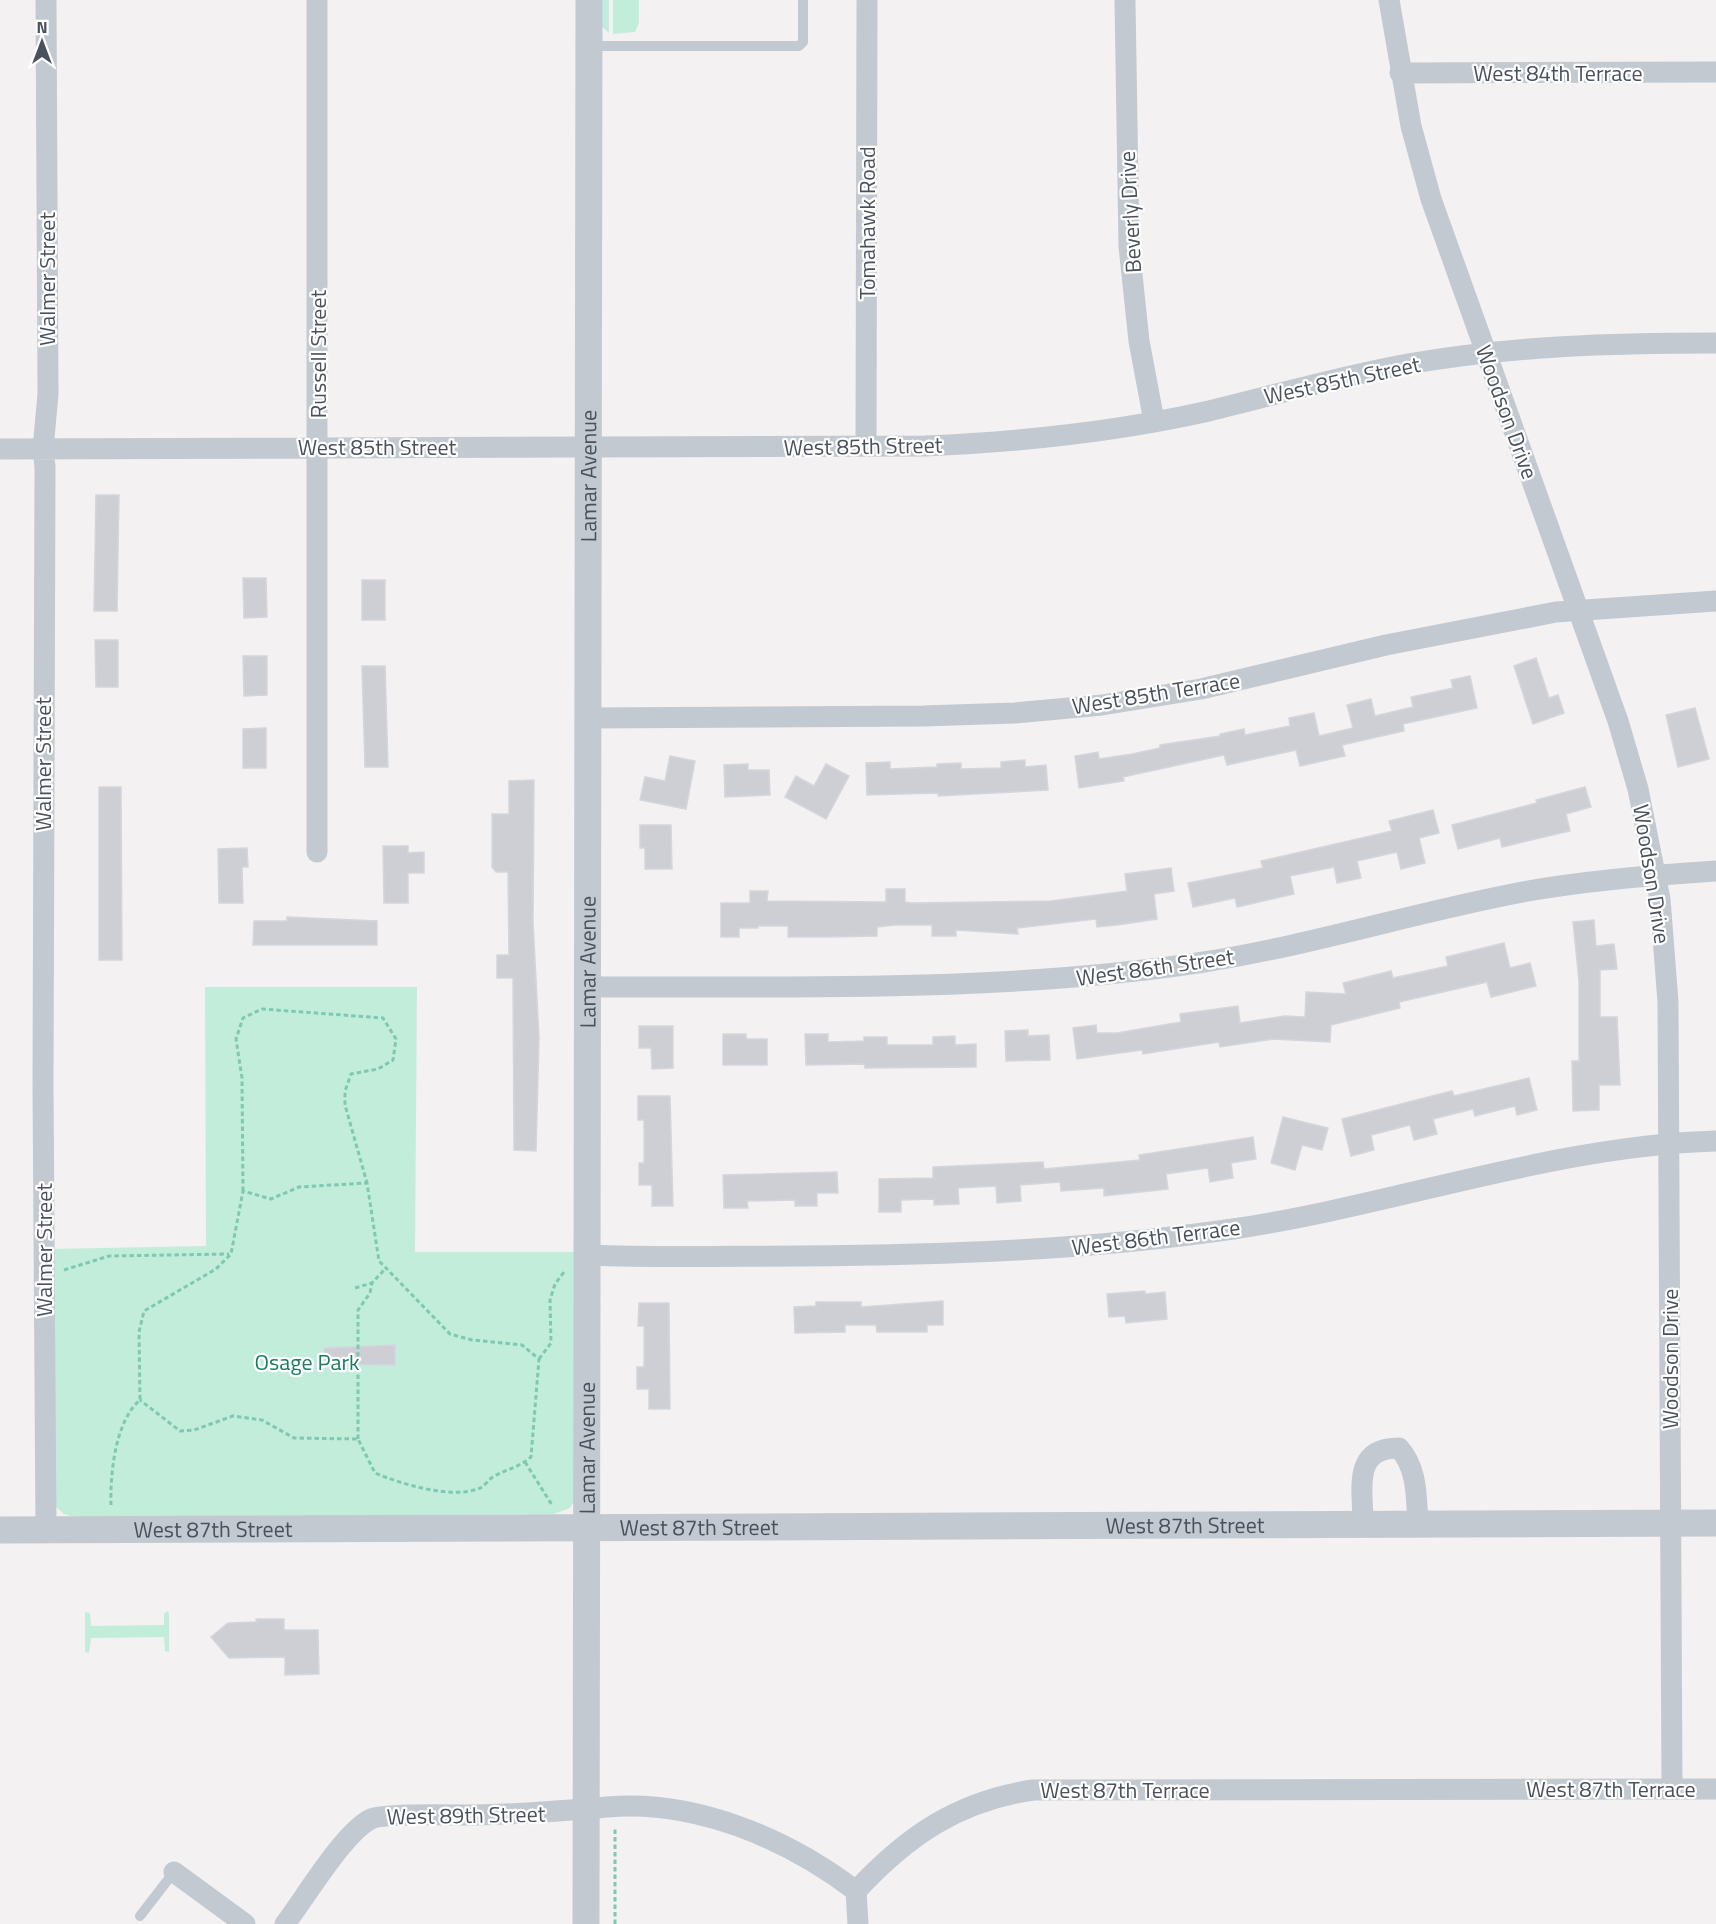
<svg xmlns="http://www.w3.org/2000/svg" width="1716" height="1924" font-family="'Titillium Web',sans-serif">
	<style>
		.green { fill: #c3eddb }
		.building { fill: #cecfd5; stroke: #d5d6dc; stroke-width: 1.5 }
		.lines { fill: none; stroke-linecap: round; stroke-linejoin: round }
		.path { stroke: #7dc9b1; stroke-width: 3; stroke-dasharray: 4.5 3; stroke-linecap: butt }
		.service { stroke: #c3c9d1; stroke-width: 10 }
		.minor { stroke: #c3c9d1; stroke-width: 21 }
		.tertiary { stroke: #c3c9d1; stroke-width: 27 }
		.labels { text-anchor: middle; stroke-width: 4.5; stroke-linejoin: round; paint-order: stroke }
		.street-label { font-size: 22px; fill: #4a515d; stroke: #fff }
		.park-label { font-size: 22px; fill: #1d7c5d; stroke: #fff }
	</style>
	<rect width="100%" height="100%" fill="#f3f1f1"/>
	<path class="green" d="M 601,0 L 609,0 L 609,33 L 601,26 Z
		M 613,0 L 639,0 L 639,23 L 635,32 L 613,34 Z
		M 205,987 L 417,987 L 415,1252 L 576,1252 L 574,1501 L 570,1508 L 554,1514 L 75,1517 L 64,1514 L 55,1506 L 50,1249 L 206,1246 Z
		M 167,1611 L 169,1613 L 169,1652 L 165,1651 L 164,1637 L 91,1638 L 89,1653 L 85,1652 L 85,1612 L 90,1613 L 91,1626 L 164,1625 L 164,1614 Z"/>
	<path class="building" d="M 96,495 L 119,495 L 117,611 L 94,611 Z
		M 243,578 L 266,578 L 267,617 L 244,618 Z
		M 362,580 L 385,580 L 385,620 L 362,620 Z
		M 95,640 L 118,640 L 118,687 L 96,687 Z
		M 243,656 L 267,656 L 267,695 L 244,696 Z
		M 1536,658 L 1549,698 L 1558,695 L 1564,713 L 1533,724 L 1514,666 Z
		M 362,666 L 385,666 L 388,767 L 365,767 Z
		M 1470,676 L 1477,708 L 1403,724 L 1404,731 L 1342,745 L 1345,756 L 1300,766 L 1296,750 L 1227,765 L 1224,755 L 1123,777 L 1124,781 L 1079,788 L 1075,756 L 1098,752 L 1099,759 L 1132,754 L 1160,748 L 1160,745 L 1220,736 L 1220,734 L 1244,729 L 1245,735 L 1290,726 L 1289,718 L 1314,713 L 1319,736 L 1353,728 L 1347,705 L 1371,699 L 1375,716 L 1413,707 L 1411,697 L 1453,688 L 1451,680 Z
		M 1695,708 L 1709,759 L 1678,767 L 1666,715 Z
		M 266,728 L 266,768 L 243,768 L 243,729 Z
		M 670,756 L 695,761 L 686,809 L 640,800 L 645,777 L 665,781 Z
		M 1025,760 L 1025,767 L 1046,765 L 1048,790 L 938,796 L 938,793 L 867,795 L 866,763 L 890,762 L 890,769 L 937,767 L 937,764 L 961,763 L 961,769 L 1001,768 L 1001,762 Z
		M 748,764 L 748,770 L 769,770 L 770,795 L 725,797 L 724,765 Z
		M 826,764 L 849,776 L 826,819 L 785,797 L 796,776 L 814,786 Z
		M 534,780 L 533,922 L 539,1038 L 536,1151 L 514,1150 L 513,978 L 497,978 L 497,955 L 509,955 L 508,872 L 496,872 L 492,867 L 492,814 L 509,814 L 509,781 Z
		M 99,787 L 121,787 L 122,960 L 99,960 Z
		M 1585,787 L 1591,807 L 1566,814 L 1570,831 L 1502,847 L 1500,838 L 1458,849 L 1452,825 L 1537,803 L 1536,800 Z
		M 1433,810 L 1439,833 L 1419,838 L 1425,863 L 1401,869 L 1397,852 L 1357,861 L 1361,878 L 1337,883 L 1334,867 L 1290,876 L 1294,894 L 1237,907 L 1235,898 L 1193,907 L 1188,883 L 1263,868 L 1261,861 L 1392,831 L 1389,821 Z
		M 640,825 L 671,825 L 672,869 L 645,869 L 645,848 L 640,848 Z
		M 383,846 L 408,846 L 408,853 L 424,852 L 424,873 L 408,873 L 408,903 L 384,903 Z
		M 247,848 L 248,867 L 242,867 L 243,903 L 219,903 L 218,849 Z
		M 1171,868 L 1174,891 L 1154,894 L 1157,919 L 1117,925 L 1097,927 L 1096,919 L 1017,928 L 1018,934 L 956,930 L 956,936 L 932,936 L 932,925 L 895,925 L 877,927 L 877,936 L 825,937 L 788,937 L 788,926 L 758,926 L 758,928 L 739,928 L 739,937 L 721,937 L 721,903 L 750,903 L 750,891 L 768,891 L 767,901 L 886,902 L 886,889 L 905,889 L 905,902 L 911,903 L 1051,901 L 1127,891 L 1125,874 Z
		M 287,917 L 377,921 L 377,945 L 253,945 L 254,921 L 287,921 Z
		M 1594,920 L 1596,946 L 1614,944 L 1617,969 L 1600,970 L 1600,1017 L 1617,1017 L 1620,1085 L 1599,1085 L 1599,1110 L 1573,1111 L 1572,1061 L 1579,1061 L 1579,981 L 1573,922 Z
		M 1504,943 L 1510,968 L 1530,963 L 1536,986 L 1491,997 L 1487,982 L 1399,1002 L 1400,1008 L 1331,1025 L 1330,1042 L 1273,1039 L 1220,1047 L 1219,1042 L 1143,1054 L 1142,1050 L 1077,1059 L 1073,1028 L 1096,1025 L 1097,1033 L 1117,1033 L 1181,1022 L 1180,1014 L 1238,1006 L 1240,1023 L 1285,1016 L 1305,1017 L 1306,992 L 1346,994 L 1343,983 L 1391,971 L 1393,978 L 1448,966 L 1446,957 Z
		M 639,1026 L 673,1026 L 673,1068 L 652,1069 L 651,1048 L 639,1048 Z
		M 1028,1030 L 1028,1036 L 1049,1035 L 1050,1060 L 1006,1061 L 1005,1031 Z
		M 723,1034 L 746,1034 L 746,1039 L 767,1039 L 767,1065 L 723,1065 Z
		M 805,1034 L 828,1034 L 828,1042 L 864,1041 L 864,1037 L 887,1037 L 887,1045 L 933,1045 L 933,1037 L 955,1036 L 955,1045 L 976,1044 L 976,1067 L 865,1068 L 864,1064 L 806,1065 Z
		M 1529,1078 L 1537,1110 L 1517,1115 L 1515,1106 L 1475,1116 L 1473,1109 L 1433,1119 L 1437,1134 L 1414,1140 L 1410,1125 L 1371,1135 L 1374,1150 L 1351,1156 L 1342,1119 L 1452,1091 L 1454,1096 Z
		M 638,1096 L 670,1096 L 673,1206 L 652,1206 L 652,1185 L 639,1185 L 639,1163 L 644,1163 L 644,1120 L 638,1120 Z
		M 1283,1117 L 1328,1128 L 1322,1150 L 1302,1145 L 1295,1170 L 1271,1163 Z
		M 1253,1137 L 1256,1159 L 1231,1163 L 1233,1178 L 1210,1182 L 1208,1168 L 1166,1174 L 1168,1189 L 1104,1196 L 1104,1188 L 1061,1191 L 1060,1182 L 1020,1185 L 1021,1201 L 997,1203 L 996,1186 L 958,1188 L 959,1204 L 934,1205 L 934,1199 L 901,1200 L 901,1212 L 879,1212 L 879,1179 L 933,1178 L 933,1167 L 1043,1162 L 1044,1169 L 1140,1160 L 1139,1155 Z
		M 837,1172 L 838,1193 L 817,1193 L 817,1206 L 795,1206 L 795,1200 L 747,1201 L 748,1208 L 724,1208 L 723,1175 Z
		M 1145,1291 L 1145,1294 L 1165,1292 L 1167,1319 L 1126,1323 L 1125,1316 L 1109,1317 L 1107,1294 Z
		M 943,1301 L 943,1325 L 927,1325 L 927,1332 L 877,1332 L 876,1325 L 845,1325 L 845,1332 L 795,1333 L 794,1307 L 816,1306 L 816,1302 L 861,1302 L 861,1307 Z
		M 639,1303 L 669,1303 L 670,1409 L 649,1409 L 649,1389 L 637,1389 L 637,1367 L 644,1367 L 644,1326 L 638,1326 Z
		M 395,1345 L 395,1365 L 324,1364 L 324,1348 Z
		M 256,1619 L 284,1619 L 284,1630 L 318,1630 L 319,1674 L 285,1675 L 285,1657 L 229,1658 L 211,1637 L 228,1623 L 257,1622 Z"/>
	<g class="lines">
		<path class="path" d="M 243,1191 L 242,1078 L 236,1039 L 243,1018 L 262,1009 L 383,1018 L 396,1039 L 393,1060 L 378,1069 L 351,1074 L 345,1091 L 345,1105 L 367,1183
			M 64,1270 L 109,1256 L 229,1254
			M 355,1288 L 372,1283
			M 539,1359 L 551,1343 L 550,1300 L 555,1284 L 564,1272
			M 358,1439 L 358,1310 L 370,1293 L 372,1283 L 386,1268
			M 525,1462 L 552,1505
			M 111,1505 C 110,1475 115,1421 140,1400 L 139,1332 L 144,1311 L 216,1269 L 231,1254 L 243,1191 L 271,1199 L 299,1187 L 367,1183 L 379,1261 L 386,1268 L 450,1334 L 472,1340 L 522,1345 L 539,1359 L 531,1457 C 519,1467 508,1469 494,1476 C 489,1479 485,1486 480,1488 C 453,1500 401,1484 375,1473 L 358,1439 L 294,1438 L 262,1420 L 233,1416 L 194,1430 L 180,1431 L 140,1400
			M 615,1924 L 615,1827"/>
		<path class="service" d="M 589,46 L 799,46 L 803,42 L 803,0
			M 140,1916 L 174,1872"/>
		<path class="minor" d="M 46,0 L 48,394 L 43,449 L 45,467 L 43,1086 L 46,1529
			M 1125,0 L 1129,246 L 1139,341 L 1154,421
			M 1389,0 L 1411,126 L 1431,199 L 1618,721 L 1638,789 L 1660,899 L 1668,1002 L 1672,1789
			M 1400,73 L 1716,72
			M 866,446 L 867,0
			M 0,449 L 925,446 C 1021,442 1115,432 1209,411 C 1275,395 1341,376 1408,364 C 1510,346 1613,343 1716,343
			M 588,718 L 923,716 L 1015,713 L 1102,705 L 1201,689 L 1386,645 L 1556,612 L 1716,601
			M 317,852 L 317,0
			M 587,987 C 793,986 1000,993 1204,962 C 1313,945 1419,911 1528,891 C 1591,880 1653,875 1716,871
			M 588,1255 C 659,1258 729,1256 800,1256 C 945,1255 1089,1250 1233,1229 C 1395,1205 1552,1146 1716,1141
			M 1363,1524 C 1363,1488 1352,1448 1399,1448 C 1418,1469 1416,1497 1418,1524
			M 174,1872 L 245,1924
			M 856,1891 C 907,1836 958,1801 1033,1790 L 1716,1789
			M 856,1891 L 858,1924
			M 285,1924 C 305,1898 344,1832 371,1819 C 382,1813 458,1815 475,1815 C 520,1814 563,1811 607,1807 C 695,1799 788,1839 856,1891"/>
		<g class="tertiary">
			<path id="s1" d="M 0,1530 L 1716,1523"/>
			<path id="s2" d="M 586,1924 L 589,0"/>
		</g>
	</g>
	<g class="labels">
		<g class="street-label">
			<text x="1558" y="81">West 84th Terrace</text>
			<text transform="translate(1130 212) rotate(-93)" y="8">Beverly Drive</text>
			<text transform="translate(867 223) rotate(-90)" y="8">Tomahawk Road</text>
			<text transform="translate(47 279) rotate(-90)" y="8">Walmer Street</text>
			<text transform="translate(318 354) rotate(-90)" y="8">Russell Street</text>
			<text transform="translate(1342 380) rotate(-12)" y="8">West 85th Street</text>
			<text transform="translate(1507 412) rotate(70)" y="8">Woodson Drive</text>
			<text transform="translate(863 446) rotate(-1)" y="8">West 85th Street</text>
			<text x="377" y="455">West 85th Street</text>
			<text dy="8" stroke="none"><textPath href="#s2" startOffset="1448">Lamar Avenue</textPath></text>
			<text transform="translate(1156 693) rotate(-9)" y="8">West 85th Terrace</text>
			<text transform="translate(43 764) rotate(-90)" y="8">Walmer Street</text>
			<text transform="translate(1652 874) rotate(81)" y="8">Woodson Drive</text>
			<text dy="8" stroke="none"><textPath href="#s2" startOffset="962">Lamar Avenue</textPath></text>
			<text transform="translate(1155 967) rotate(-8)" y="8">West 86th Street</text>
			<text transform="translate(1156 1237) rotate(-7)" y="8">West 86th Terrace</text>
			<text transform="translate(44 1250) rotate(-90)" y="8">Walmer Street</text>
			<text transform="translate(1670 1359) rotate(-90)" y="8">Woodson Drive</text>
			<text dy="8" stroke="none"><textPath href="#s2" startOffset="476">Lamar Avenue</textPath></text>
			<text dy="8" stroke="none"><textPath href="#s1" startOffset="1185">West 87th Street</textPath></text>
			<text dy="8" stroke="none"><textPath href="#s1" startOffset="699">West 87th Street</textPath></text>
			<text dy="8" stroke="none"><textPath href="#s1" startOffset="213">West 87th Street</textPath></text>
			<text x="1611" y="1797">West 87th Terrace</text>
			<text x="1125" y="1798">West 87th Terrace</text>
			<text transform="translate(466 1815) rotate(-1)" y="8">West 89th Street</text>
		</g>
		<g class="park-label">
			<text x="307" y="1370">Osage Park</text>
		</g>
	</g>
	<g transform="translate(42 42)" stroke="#ffffff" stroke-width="4.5" paint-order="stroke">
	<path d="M0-4.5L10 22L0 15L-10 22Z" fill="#4a515d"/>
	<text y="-9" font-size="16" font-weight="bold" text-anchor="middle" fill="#4a515d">N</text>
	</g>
</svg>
